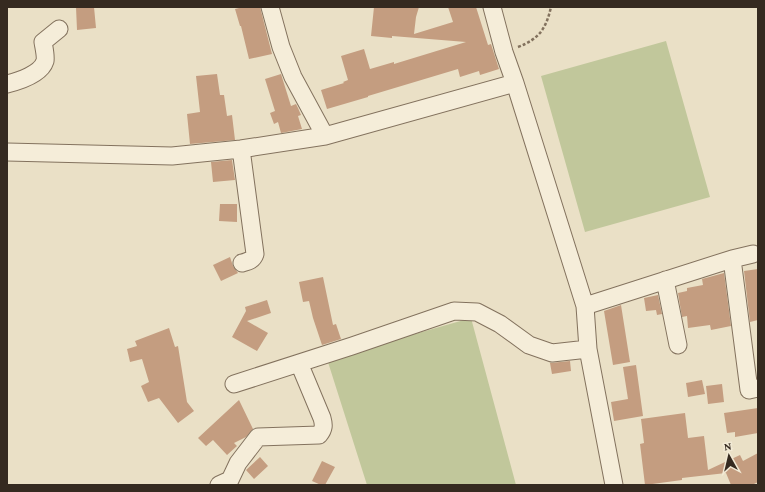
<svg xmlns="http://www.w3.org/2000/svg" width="765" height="492" font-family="'Crimson Pro',serif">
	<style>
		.green { fill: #c1c79b }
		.building { fill: #c49d80 }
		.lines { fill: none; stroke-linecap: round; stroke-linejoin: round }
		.minor-casing { stroke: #83725e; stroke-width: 19 }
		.path { stroke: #83725e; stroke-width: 2.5; stroke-dasharray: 3 2; stroke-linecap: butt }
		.minor { stroke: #f5edd9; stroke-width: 17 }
	</style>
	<rect width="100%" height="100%" fill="#eae0c6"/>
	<path class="green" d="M 666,41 L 710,197 L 585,232 L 541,76 Z
		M 471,318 L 516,485 L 367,485 L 327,359 Z"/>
	<path class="building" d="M 76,7 L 94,7 L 96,28 L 77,30 Z
		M 243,7 L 260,7 L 272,54 L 249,59 L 241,26 L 240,26 L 235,9 Z
		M 374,7 L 419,7 L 416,17 L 414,34 L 453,22 L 448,7 L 476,7 L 488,45 L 491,44 L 499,69 L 480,75 L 479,71 L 460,77 L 458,69 L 368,96 L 368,97 L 327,109 L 321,90 L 344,83 L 343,82 L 348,80 L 341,56 L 364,49 L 370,69 L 394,62 L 394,64 L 466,42 L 392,36 L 392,38 L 371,36 Z
		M 217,74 L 220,95 L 224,95 L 227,116 L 232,115 L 235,140 L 190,144 L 187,114 L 200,112 L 196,76 Z
		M 281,74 L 291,106 L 296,104 L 298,108 L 301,115 L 298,116 L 302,129 L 281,133 L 278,122 L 274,124 L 270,113 L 275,111 L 265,79 Z
		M 232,160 L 235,180 L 213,182 L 211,162 Z
		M 220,204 L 237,204 L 237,222 L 219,221 Z
		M 230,257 L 233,266 L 238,273 L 221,281 L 213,265 Z
		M 758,269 L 758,320 L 750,322 L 744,271 Z
		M 724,273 L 731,326 L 711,330 L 710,325 L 688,328 L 687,316 L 682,317 L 678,293 L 687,291 L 687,288 L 703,285 L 702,279 Z
		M 323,277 L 333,325 L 336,324 L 341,339 L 322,345 L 313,318 L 309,301 L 303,302 L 299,282 Z
		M 658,295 L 662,314 L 657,315 L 656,310 L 646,311 L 644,298 Z
		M 267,300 L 271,313 L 247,321 L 268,333 L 257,351 L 232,337 L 246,311 L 245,307 Z
		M 621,305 L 630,362 L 613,365 L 604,311 Z
		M 169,328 L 175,347 L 178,346 L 187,402 L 194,411 L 178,423 L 159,398 L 148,402 L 141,386 L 149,382 L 142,359 L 130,362 L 127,349 L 137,346 L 135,341 Z
		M 570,361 L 571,371 L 552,374 L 550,363 Z
		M 636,365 L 643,416 L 614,421 L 611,402 L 628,399 L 623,367 Z
		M 702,380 L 705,394 L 688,397 L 686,383 Z
		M 722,384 L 724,402 L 708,404 L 706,386 Z
		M 239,400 L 253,429 L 246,437 L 234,443 L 237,446 L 227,455 L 213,440 L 206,446 L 198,438 Z
		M 758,408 L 758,433 L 735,437 L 735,432 L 727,433 L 724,413 Z
		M 685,413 L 688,438 L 704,436 L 708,470 L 740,455 L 743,461 L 758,453 L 758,482 L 752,485 L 731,485 L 726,473 L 682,478 L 682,480 L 645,485 L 640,444 L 644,443 L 641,419 Z
		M 260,457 L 268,466 L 254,479 L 246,470 Z
		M 322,461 L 335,467 L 325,485 L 321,485 L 312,481 Z"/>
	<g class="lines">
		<defs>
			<path id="minor" d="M 270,7 L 281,47 L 293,77 L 325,136
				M 492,7 L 504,52 L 515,83 L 585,306 L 588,349 L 614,485
				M 7,84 C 19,81 41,74 45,61 C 46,56 44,48 43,42 L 59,29
				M 241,149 L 255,254 C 253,260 249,261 242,263
				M 7,152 L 172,156 L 241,149 L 325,136 L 515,83
				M 732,259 L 753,254
				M 665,280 L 678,345
				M 585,306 L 732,259 L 749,390 L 758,388
				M 234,384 L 352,346 L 454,311 L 477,312 L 500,324 L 529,345 L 552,353 L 588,349
				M 219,485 L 230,480 L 238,463 L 258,437 L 319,435 C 324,429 324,425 322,418 L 299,363"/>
		</defs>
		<use href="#minor" class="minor-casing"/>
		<path class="path" d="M 518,47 C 539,39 546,29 551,7"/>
		<use href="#minor" class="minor"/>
	</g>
	<rect width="765" height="492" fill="none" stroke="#352a20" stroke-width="16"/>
	<g transform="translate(729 456) rotate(352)" stroke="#f2ead5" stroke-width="3" paint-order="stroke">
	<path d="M0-3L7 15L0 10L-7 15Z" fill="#352a20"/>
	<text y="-6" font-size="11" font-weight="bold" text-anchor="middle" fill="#352a20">N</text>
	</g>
</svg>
